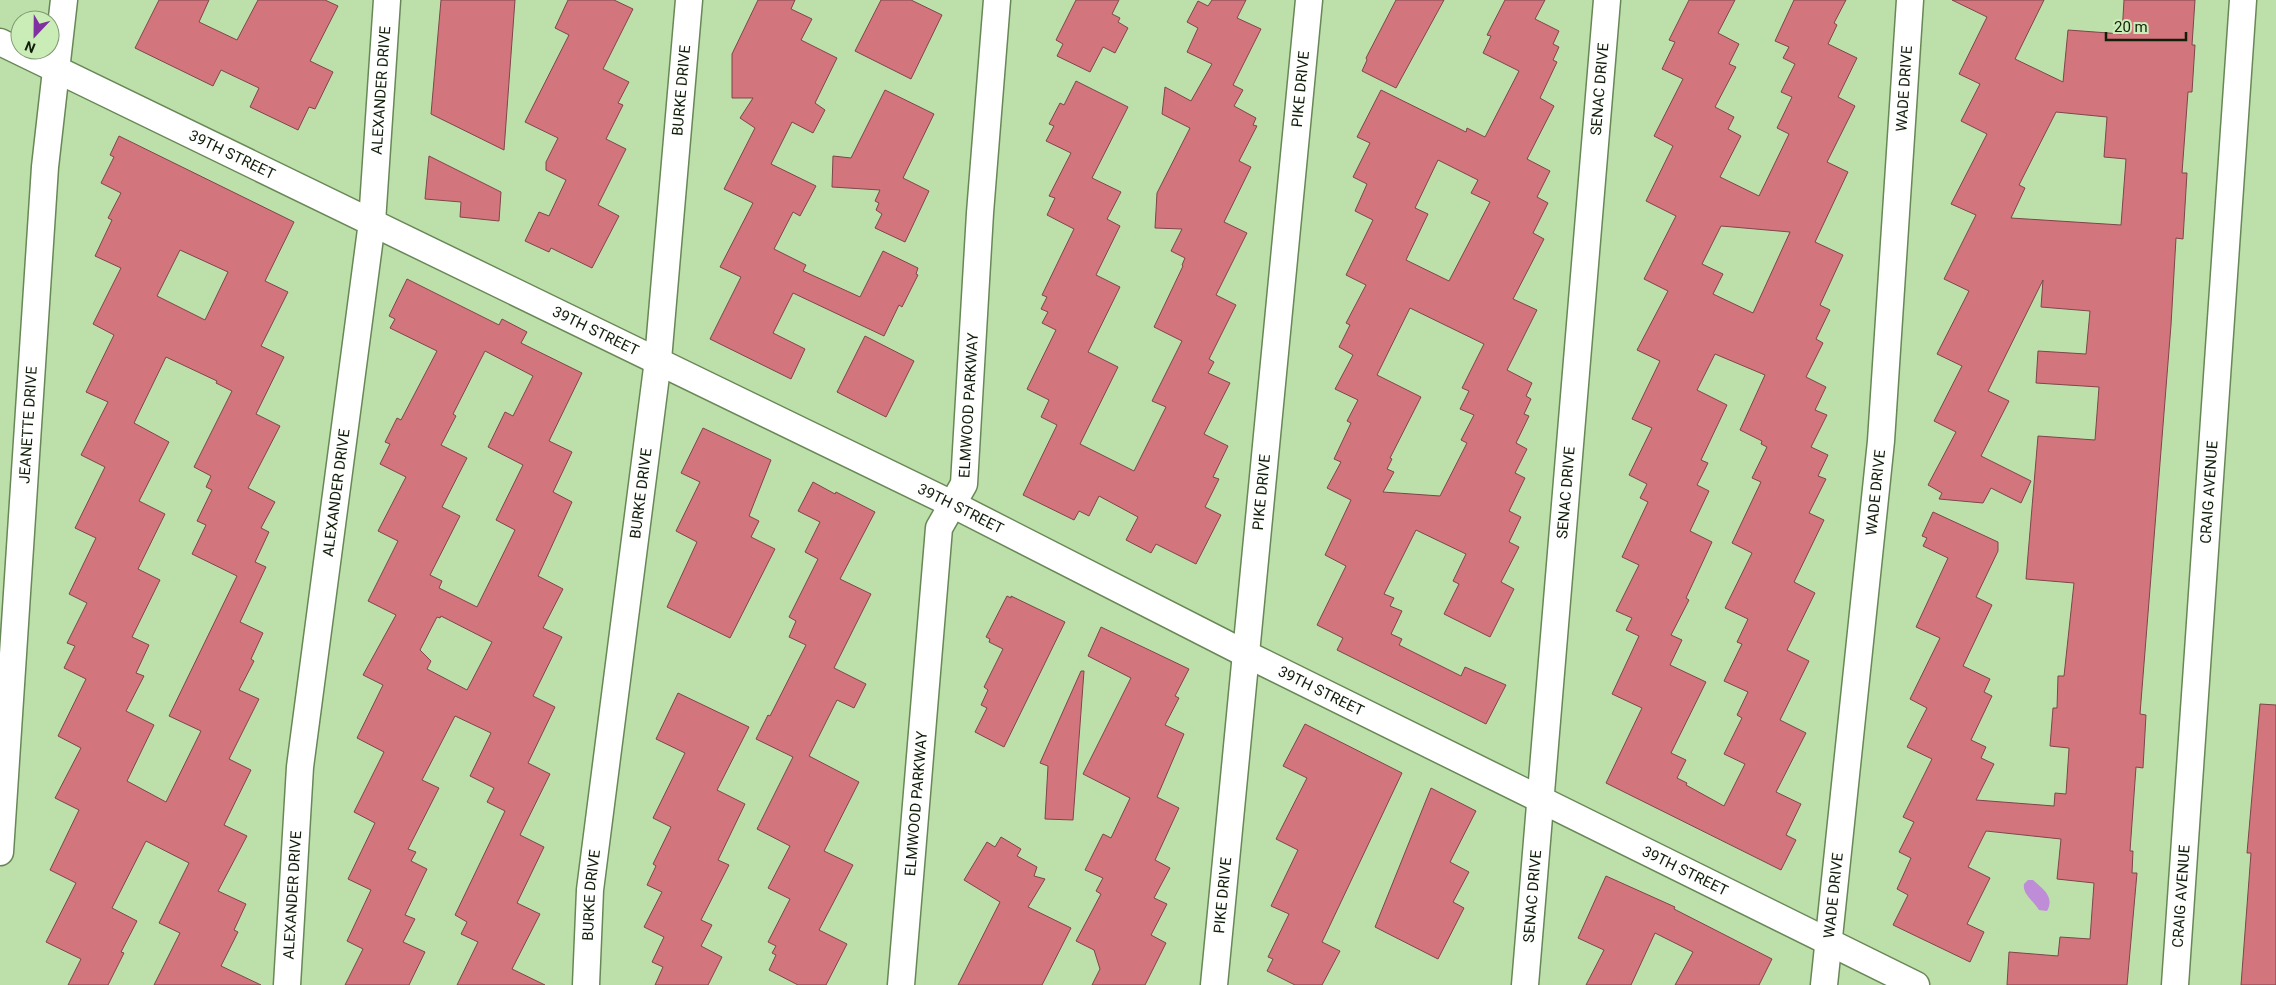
<svg xmlns="http://www.w3.org/2000/svg" width="2276" height="985" font-family="Roboto,sans-serif">
	<style>
		.water { fill: #bf8cd7 }
		.building { fill: #d3757d; stroke: #7f454b; fill-rule: evenodd }
		.lines { fill: none; stroke-linecap: round; stroke-linejoin: round }
		.minor-casing { stroke: #688756; stroke-width: 29 }
		.minor { stroke: #fff; stroke-width: 26 }
		.labels { text-anchor: middle; stroke-width: 4; stroke-linejoin: round; paint-order: stroke }
		.street-label { font-size: 15px; fill: #111e0a; stroke: #caedb8 }
	</style>
	<rect width="100%" height="100%" fill="#bde0ab"/>
	<path class="water" d="M 2028,880 L 2033,880 C 2043,889 2055,897 2047,911 L 2039,910 C 2034,901 2022,894 2024,884 Z"/>
	<path class="building" d="M 159,0 L 209,0 L 199,22 L 237,40 L 258,0 L 325,0 L 338,6 L 310,61 L 333,72 L 315,109 L 309,107 L 298,130 L 250,107 L 259,88 L 221,70 L 213,86 L 135,48 Z
		M 441,0 L 515,0 L 504,150 L 431,114 Z
		M 568,0 L 614,0 L 633,9 L 603,69 L 629,82 L 618,103 L 623,105 L 606,139 L 626,149 L 598,205 L 619,216 L 592,268 L 551,248 L 549,252 L 525,241 L 539,212 L 549,216 L 566,180 L 546,170 L 546,162 L 558,138 L 525,122 L 569,35 L 555,28 Z
		M 758,0 L 795,0 L 791,9 L 812,19 L 801,40 L 837,58 L 815,103 L 825,110 L 813,133 L 792,122 L 771,164 L 816,186 L 800,216 L 793,212 L 774,249 L 806,265 L 803,271 L 860,297 L 883,251 L 918,268 L 916,274 L 918,275 L 902,307 L 899,305 L 884,336 L 793,293 L 773,333 L 805,349 L 791,379 L 710,339 L 741,277 L 720,267 L 753,203 L 724,189 L 755,128 L 740,118 L 753,98 L 732,98 L 732,54 Z
		M 881,0 L 911,0 L 942,15 L 911,79 L 855,51 Z
		M 1076,0 L 1119,0 L 1112,14 L 1120,18 L 1118,22 L 1128,28 L 1115,53 L 1103,47 L 1090,72 L 1057,56 L 1063,44 L 1056,40 Z
		M 1212,0 L 1246,0 L 1237,18 L 1261,29 L 1233,85 L 1243,90 L 1234,106 L 1256,118 L 1253,125 L 1257,126 L 1239,161 L 1251,167 L 1224,222 L 1247,233 L 1216,295 L 1236,305 L 1209,359 L 1214,362 L 1208,373 L 1230,383 L 1204,434 L 1228,446 L 1213,477 L 1219,479 L 1205,507 L 1221,515 L 1196,564 L 1156,544 L 1151,553 L 1126,540 L 1138,517 L 1099,496 L 1089,516 L 1079,511 L 1074,520 L 1023,495 L 1057,425 L 1041,417 L 1049,400 L 1027,389 L 1056,330 L 1042,323 L 1048,312 L 1041,309 L 1047,297 L 1042,295 L 1074,229 L 1047,215 L 1055,198 L 1049,196 L 1071,153 L 1046,141 L 1054,126 L 1049,124 L 1060,103 L 1064,105 L 1076,81 L 1128,107 L 1092,178 L 1121,192 L 1107,219 L 1120,226 L 1096,275 L 1120,287 L 1088,352 L 1118,367 L 1080,444 L 1134,471 L 1166,407 L 1152,401 L 1182,341 L 1154,327 L 1183,266 L 1182,265 L 1185,258 L 1171,251 L 1182,229 L 1155,228 L 1157,193 L 1190,128 L 1162,114 L 1165,87 L 1191,101 L 1212,64 L 1187,52 L 1198,28 L 1187,22 L 1198,1 L 1208,6 Z
		M 1396,0 L 1444,0 L 1396,88 L 1362,71 L 1367,60 L 1366,58 Z
		M 1505,0 L 1545,0 L 1535,19 L 1559,31 L 1553,44 L 1559,47 L 1553,60 L 1557,62 L 1540,98 L 1554,106 L 1527,159 L 1550,171 L 1537,197 L 1548,203 L 1533,233 L 1544,239 L 1513,299 L 1537,310 L 1507,370 L 1532,383 L 1526,396 L 1531,399 L 1524,414 L 1529,416 L 1516,443 L 1527,449 L 1515,473 L 1525,478 L 1509,511 L 1521,517 L 1509,542 L 1519,547 L 1501,582 L 1514,589 L 1490,637 L 1444,614 L 1459,584 L 1453,581 L 1466,554 L 1416,530 L 1384,594 L 1394,598 L 1390,606 L 1402,611 L 1391,634 L 1402,639 L 1399,645 L 1461,676 L 1465,667 L 1506,685 L 1486,724 L 1337,650 L 1343,638 L 1317,625 L 1346,566 L 1325,555 L 1351,500 L 1327,488 L 1341,462 L 1334,459 L 1351,423 L 1347,421 L 1358,400 L 1335,389 L 1353,355 L 1339,347 L 1350,325 L 1346,323 L 1366,285 L 1346,275 L 1373,220 L 1355,211 L 1367,184 L 1353,177 L 1370,143 L 1357,137 L 1381,90 L 1466,132 L 1467,128 L 1485,137 L 1519,71 L 1483,53 L 1491,36 L 1487,35 ZM 1438,160 L 1478,180 L 1471,193 L 1490,202 L 1449,281 L 1406,260 L 1428,214 L 1415,208 ZM 1410,308 L 1484,344 L 1462,388 L 1469,391 L 1460,409 L 1474,415 L 1461,440 L 1467,443 L 1440,496 L 1383,492 L 1394,472 L 1387,469 L 1392,459 L 1390,458 L 1421,397 L 1377,375 Z
		M 1689,0 L 1735,0 L 1718,33 L 1739,44 L 1729,64 L 1736,67 L 1715,107 L 1734,117 L 1728,129 L 1741,136 L 1720,177 L 1759,196 L 1789,134 L 1777,128 L 1792,97 L 1781,92 L 1795,64 L 1783,58 L 1789,47 L 1775,41 L 1794,0 L 1846,0 L 1834,23 L 1837,25 L 1828,44 L 1857,58 L 1838,97 L 1855,106 L 1827,162 L 1848,172 L 1815,242 L 1843,255 L 1820,305 L 1830,310 L 1816,339 L 1823,343 L 1806,377 L 1826,387 L 1815,410 L 1827,415 L 1811,447 L 1828,455 L 1818,476 L 1826,479 L 1809,513 L 1824,520 L 1794,582 L 1815,593 L 1787,650 L 1809,661 L 1780,720 L 1806,733 L 1776,792 L 1801,804 L 1786,835 L 1796,840 L 1781,870 L 1606,783 L 1642,708 L 1612,694 L 1639,636 L 1626,630 L 1632,618 L 1616,611 L 1639,565 L 1622,557 L 1648,502 L 1640,498 L 1647,484 L 1629,475 L 1652,428 L 1632,419 L 1660,361 L 1637,350 L 1668,291 L 1644,279 L 1676,216 L 1646,201 L 1673,146 L 1654,136 L 1683,79 L 1662,69 L 1675,42 L 1669,40 ZM 1721,226 L 1790,232 L 1753,313 L 1713,294 L 1723,274 L 1702,264 ZM 1715,354 L 1765,375 L 1740,430 L 1762,441 L 1761,444 L 1767,447 L 1752,478 L 1761,482 L 1732,543 L 1752,553 L 1725,608 L 1748,619 L 1737,642 L 1742,644 L 1724,681 L 1748,692 L 1737,715 L 1742,718 L 1724,754 L 1745,764 L 1724,806 L 1686,785 L 1687,783 L 1677,778 L 1686,760 L 1671,753 L 1706,682 L 1670,665 L 1682,640 L 1671,635 L 1689,600 L 1686,598 L 1712,542 L 1690,531 L 1709,491 L 1697,485 L 1708,463 L 1701,460 L 1727,405 L 1697,390 Z
		M 1952,0 L 2044,0 L 2015,59 L 2063,82 L 2068,30 L 2122,34 L 2124,0 L 2195,0 L 2192,45 L 2195,45 L 2192,92 L 2188,92 L 2182,173 L 2187,173 L 2183,239 L 2176,238 L 2171,325 L 2140,714 L 2146,715 L 2143,768 L 2136,767 L 2130,851 L 2133,851 L 2132,873 L 2137,873 L 2127,985 L 2007,985 L 2009,952 L 2058,956 L 2060,937 L 2090,939 L 2094,883 L 2057,879 L 2061,839 L 1986,831 L 1968,867 L 1990,878 L 1967,924 L 1984,932 L 1970,962 L 1893,925 L 1908,895 L 1897,889 L 1911,858 L 1899,852 L 1914,822 L 1903,817 L 1932,759 L 1907,747 L 1927,708 L 1910,699 L 1940,638 L 1916,627 L 1948,558 L 1923,546 L 1927,538 L 1922,536 L 1933,512 L 1998,542 L 1998,551 L 1976,597 L 1992,605 L 1963,666 L 1990,679 L 1984,692 L 1992,696 L 1971,740 L 1986,747 L 1981,758 L 1994,764 L 1976,800 L 2054,806 L 2055,793 L 2066,794 L 2069,748 L 2050,746 L 2053,708 L 2057,708 L 2058,676 L 2064,676 L 2074,583 L 2026,579 L 2038,436 L 2095,440 L 2099,387 L 2036,383 L 2038,351 L 2086,354 L 2090,311 L 2041,307 L 2043,280 L 1988,391 L 2009,401 L 1981,456 L 2031,481 L 2021,503 L 1991,488 L 1983,503 L 1939,499 L 1942,493 L 1928,485 L 1956,432 L 1934,421 L 1962,366 L 1937,354 L 1969,291 L 1944,279 L 1976,215 L 1951,204 L 1987,134 L 1961,121 L 1980,84 L 1959,74 L 1987,17 ZM 2056,112 L 2107,117 L 2104,157 L 2126,159 L 2121,225 L 2011,218 L 2025,188 L 2019,185 Z
		M 885,90 L 934,114 L 903,178 L 929,191 L 905,242 L 875,228 L 882,214 L 876,210 L 879,203 L 875,201 L 880,190 L 832,187 L 833,156 L 851,158 Z
		M 119,136 L 294,222 L 265,281 L 288,292 L 261,346 L 284,357 L 256,414 L 280,426 L 248,488 L 275,502 L 261,528 L 269,532 L 255,562 L 266,567 L 240,622 L 263,633 L 251,659 L 254,661 L 239,690 L 259,699 L 229,759 L 251,770 L 224,825 L 247,836 L 218,891 L 246,904 L 234,930 L 238,932 L 221,966 L 261,985 L 154,985 L 180,933 L 159,923 L 189,863 L 146,841 L 112,908 L 137,921 L 121,952 L 124,953 L 108,985 L 68,985 L 81,959 L 46,942 L 76,883 L 50,870 L 79,810 L 55,798 L 81,748 L 58,736 L 86,679 L 64,668 L 75,646 L 67,643 L 87,603 L 69,594 L 96,538 L 75,528 L 105,467 L 81,455 L 108,402 L 86,392 L 114,335 L 93,324 L 121,268 L 95,256 L 112,220 L 108,218 L 121,193 L 101,183 L 114,157 L 110,155 ZM 180,250 L 228,272 L 205,320 L 157,296 ZM 166,357 L 217,381 L 216,383 L 232,391 L 194,467 L 211,476 L 206,487 L 212,490 L 197,521 L 206,525 L 192,554 L 237,576 L 169,716 L 201,731 L 166,802 L 127,781 L 154,725 L 126,711 L 144,676 L 136,673 L 149,645 L 132,637 L 160,580 L 138,569 L 165,514 L 139,501 L 169,442 L 134,423 Z
		M 429,156 L 501,192 L 499,221 L 460,217 L 461,202 L 425,199 Z
		M 407,279 L 499,325 L 502,319 L 527,332 L 521,343 L 582,373 L 549,441 L 572,452 L 553,492 L 572,502 L 538,576 L 563,589 L 543,628 L 562,637 L 533,696 L 555,707 L 528,763 L 550,774 L 520,835 L 544,847 L 517,903 L 540,914 L 512,969 L 545,985 L 457,985 L 478,942 L 461,934 L 467,922 L 455,915 L 505,811 L 487,802 L 494,788 L 470,776 L 491,733 L 455,716 L 422,780 L 439,788 L 408,849 L 416,852 L 411,861 L 427,869 L 405,915 L 415,919 L 403,942 L 425,952 L 409,985 L 345,985 L 363,949 L 347,941 L 371,890 L 348,879 L 375,823 L 354,812 L 384,752 L 357,738 L 383,685 L 363,675 L 396,615 L 368,601 L 398,541 L 378,531 L 406,477 L 380,464 L 390,444 L 385,442 L 397,418 L 401,420 L 437,351 L 390,328 L 395,319 L 389,316 ZM 485,351 L 533,376 L 513,416 L 505,412 L 488,447 L 523,465 L 496,520 L 515,530 L 477,607 L 439,588 L 442,581 L 430,575 L 460,516 L 442,507 L 467,458 L 441,445 L 456,416 L 453,414 ZM 441,616 L 492,642 L 467,690 L 427,669 L 431,661 L 420,650 L 437,617 L 440,618 Z
		M 865,336 L 914,361 L 886,417 L 837,392 Z
		M 703,428 L 771,460 L 749,516 L 759,521 L 751,537 L 775,549 L 730,638 L 667,607 L 697,542 L 676,531 L 700,482 L 681,473 Z
		M 813,482 L 835,494 L 836,492 L 875,512 L 840,579 L 871,594 L 834,668 L 866,684 L 854,708 L 837,700 L 809,756 L 859,782 L 824,851 L 853,865 L 819,930 L 847,944 L 826,985 L 798,985 L 769,970 L 776,955 L 772,953 L 776,946 L 768,942 L 790,899 L 768,888 L 790,846 L 757,829 L 793,757 L 756,739 L 768,715 L 770,716 L 806,645 L 789,637 L 796,621 L 789,617 L 818,559 L 805,552 L 820,522 L 798,511 Z
		M 1007,596 L 1011,598 L 1011,596 L 1065,622 L 1004,747 L 975,732 L 987,708 L 981,705 L 988,690 L 984,687 L 1003,649 L 989,642 L 990,639 L 986,637 Z
		M 1101,627 L 1189,669 L 1175,696 L 1179,698 L 1165,725 L 1184,734 L 1157,797 L 1179,808 L 1155,860 L 1170,868 L 1154,898 L 1167,904 L 1151,935 L 1166,943 L 1145,985 L 1092,985 L 1100,969 L 1094,950 L 1076,941 L 1101,894 L 1096,891 L 1103,878 L 1085,870 L 1103,834 L 1111,838 L 1130,798 L 1083,774 L 1131,678 L 1088,656 Z
		M 1081,671 L 1084,671 L 1073,820 L 1045,819 L 1048,766 L 1040,763 Z
		M 678,693 L 749,727 L 717,790 L 745,804 L 718,860 L 729,865 L 701,920 L 712,925 L 701,946 L 722,957 L 708,985 L 655,985 L 663,967 L 652,962 L 664,937 L 644,927 L 662,892 L 647,885 L 656,866 L 653,864 L 671,827 L 653,818 L 685,753 L 656,739 Z
		M 2260,704 L 2276,705 L 2276,985 L 2241,985 L 2251,853 L 2247,853 Z
		M 1305,724 L 1402,773 L 1322,942 L 1340,951 L 1322,985 L 1295,985 L 1267,971 L 1273,959 L 1268,957 L 1289,914 L 1271,906 L 1298,850 L 1276,839 L 1307,778 L 1283,766 Z
		M 1431,788 L 1476,811 L 1450,862 L 1469,872 L 1453,902 L 1464,908 L 1438,959 L 1375,927 Z
		M 1001,837 L 1021,849 L 1017,856 L 1037,867 L 1034,876 L 1045,879 L 1028,907 L 1071,928 L 1042,985 L 958,985 L 1000,902 L 964,880 L 987,842 L 995,847 Z
		M 1606,876 L 1675,907 L 1674,909 L 1772,959 L 1759,985 L 1675,985 L 1693,952 L 1655,933 L 1631,985 L 1586,985 L 1604,950 L 1578,938 Z"/>
	<g class="lines">
		<defs>
			<g id="minor">
				<path id="s1" d="M 0,42 L 952,504 L 1246,654 L 1916,985"/>
				<path id="s2" d="M 0,852 L 45,167 L 64,0"/>
				<path id="s3" d="M 287,985 L 300,767 L 372,222 L 387,0"/>
				<path id="s4" d="M 586,985 L 590,890 L 658,360 L 689,0"/>
				<path id="s5" d="M 901,985 L 939,528 L 964,484 L 980,213 L 997,0"/>
				<path id="s6" d="M 1214,985 L 1309,0"/>
				<path id="s7" d="M 1525,985 L 1607,0"/>
				<path id="s8" d="M 1824,985 L 1881,441 L 1910,0"/>
				<path id="s9" d="M 2175,985 L 2243,0"/>
			</g>
		</defs>
		<use href="#minor" class="minor-casing"/>
		<use href="#minor" class="minor"/>
	</g>
	<g class="labels">
		<g class="street-label">
			<text dy="5" stroke="none"><textPath href="#s6" startOffset="900">PIKE DRIVE</textPath></text>
			<text dy="5" stroke="none"><textPath href="#s7" startOffset="899">SENAC DRIVE</textPath></text>
			<text dy="5" stroke="none"><textPath href="#s8" startOffset="900">WADE DRIVE</textPath></text>
			<text dy="5" stroke="none"><textPath href="#s3" startOffset="900">ALEXANDER DRIVE</textPath></text>
			<text dy="5" stroke="none"><textPath href="#s4" startOffset="900">BURKE DRIVE</textPath></text>
			<text dy="5" stroke="none"><textPath href="#s1" startOffset="258">39TH STREET</textPath></text>
			<text dy="5" stroke="none"><textPath href="#s1" startOffset="662">39TH STREET</textPath></text>
			<text dy="5" stroke="none"><textPath href="#s5" startOffset="588">ELMWOOD PARKWAY</textPath></text>
			<text dy="5" stroke="none"><textPath href="#s2" startOffset="428">JEANETTE DRIVE</textPath></text>
			<text dy="5" stroke="none"><textPath href="#s3" startOffset="495">ALEXANDER DRIVE</textPath></text>
			<text dy="5" stroke="none"><textPath href="#s7" startOffset="494">SENAC DRIVE</textPath></text>
			<text dy="5" stroke="none"><textPath href="#s9" startOffset="494">CRAIG AVENUE</textPath></text>
			<text dy="5" stroke="none"><textPath href="#s4" startOffset="495">BURKE DRIVE</textPath></text>
			<text dy="5" stroke="none"><textPath href="#s6" startOffset="495">PIKE DRIVE</textPath></text>
			<text dy="5" stroke="none"><textPath href="#s8" startOffset="495">WADE DRIVE</textPath></text>
			<text dy="5" stroke="none"><textPath href="#s1" startOffset="1068">39TH STREET</textPath></text>
			<text dy="5" stroke="none"><textPath href="#s1" startOffset="1472">39TH STREET</textPath></text>
			<text dy="5" stroke="none"><textPath href="#s5" startOffset="182">ELMWOOD PARKWAY</textPath></text>
			<text dy="5" stroke="none"><textPath href="#s1" startOffset="1878">39TH STREET</textPath></text>
			<text dy="5" stroke="none"><textPath href="#s3" startOffset="90">ALEXANDER DRIVE</textPath></text>
			<text dy="5" stroke="none"><textPath href="#s4" startOffset="90">BURKE DRIVE</textPath></text>
			<text dy="5" stroke="none"><textPath href="#s6" startOffset="90">PIKE DRIVE</textPath></text>
			<text dy="5" stroke="none"><textPath href="#s7" startOffset="89">SENAC DRIVE</textPath></text>
			<text dy="5" stroke="none"><textPath href="#s8" startOffset="90">WADE DRIVE</textPath></text>
			<text dy="5" stroke="none"><textPath href="#s9" startOffset="89">CRAIG AVENUE</textPath></text>
		</g>
	</g>
	<g transform="translate(35 35) rotate(202)"><circle r="24" fill="#caedb8" stroke="#809a72"/>
	<path d="M0-4L9 19L0 12L-9 19Z" fill="#8130a0"/>
	<text y="-8" font-size="14" font-weight="bold" text-anchor="middle" fill="#111e0a">N</text>
	</g>
	<path d="M2106 32v8h80v-8" fill="none" stroke="#111e0a" stroke-width="2.5"/>
	<text x="2114" y="32" font-size="15" fill="#111e0a" stroke="#caedb8" stroke-width="4" paint-order="stroke">20 m</text>
</svg>
